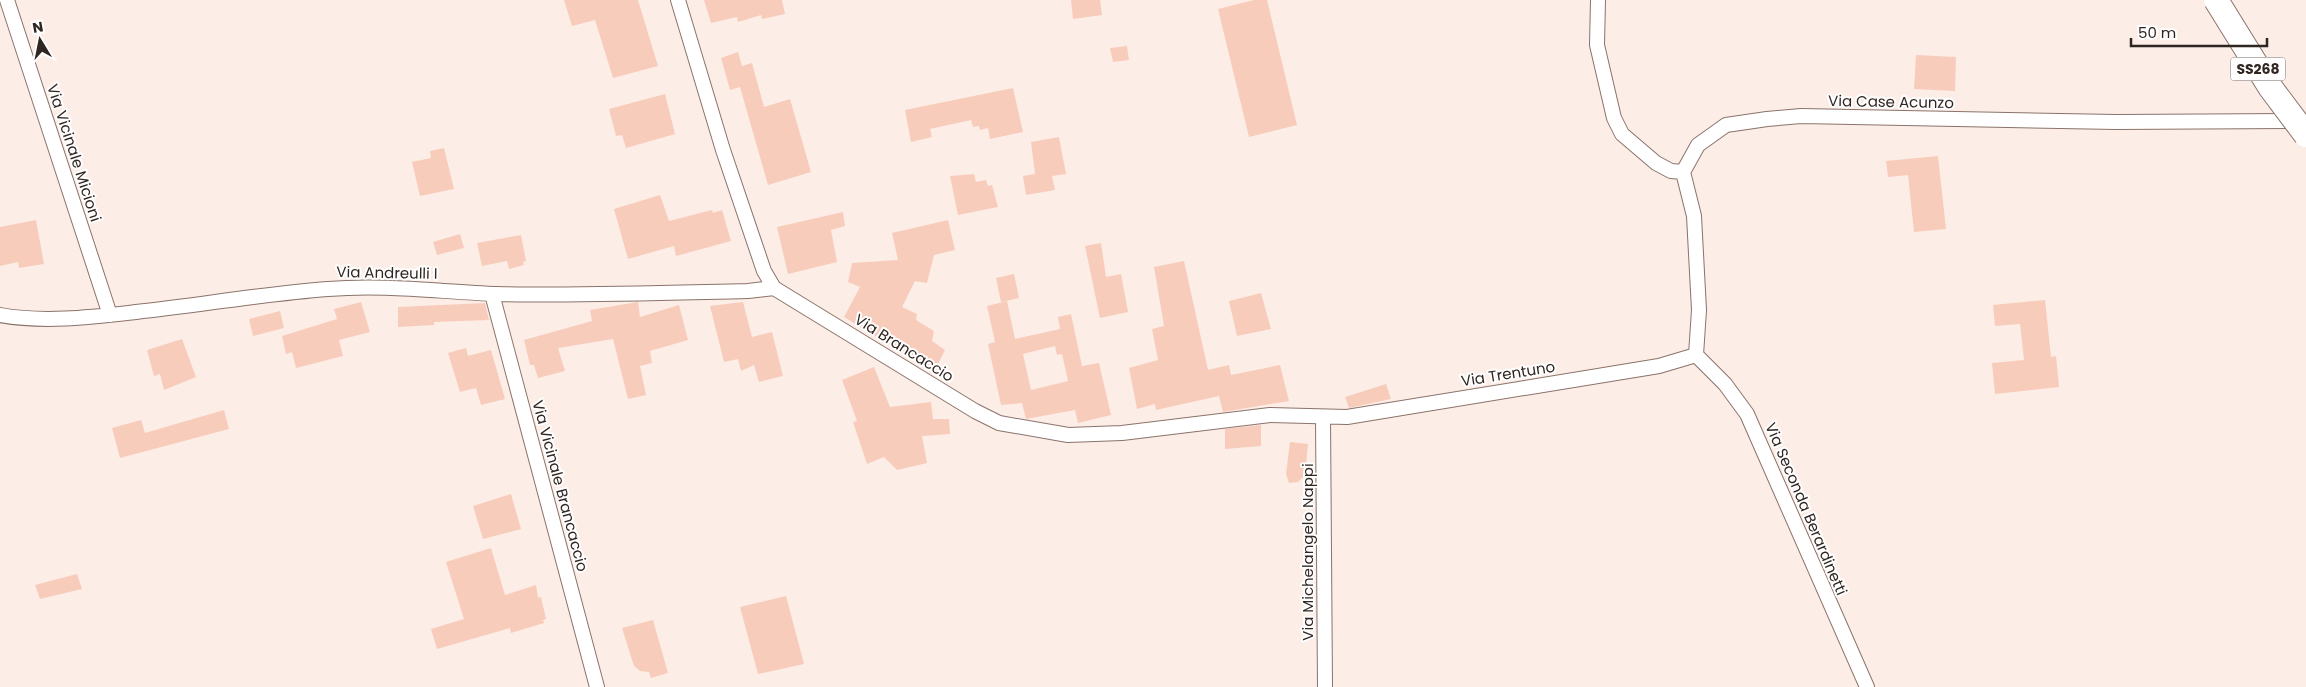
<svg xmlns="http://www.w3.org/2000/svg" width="2306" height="687" font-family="Poppins,sans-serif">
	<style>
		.building { fill: #f8ccbb; fill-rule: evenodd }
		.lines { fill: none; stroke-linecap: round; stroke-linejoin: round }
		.minor-casing { stroke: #8a736a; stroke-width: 16 }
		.minor { stroke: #fff; stroke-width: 14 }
		.trunk-bridge-casing { stroke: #8a736a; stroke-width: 26; stroke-linecap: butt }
		.trunk-bridge { stroke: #fff; stroke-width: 24 }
		.labels { text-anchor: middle; stroke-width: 4; stroke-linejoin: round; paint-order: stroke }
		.shield { fill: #fefefe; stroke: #6d6663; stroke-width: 1 }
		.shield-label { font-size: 14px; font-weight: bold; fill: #2f2521 }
		.street-label { font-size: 15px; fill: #2f2521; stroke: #fefefe }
	</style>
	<rect width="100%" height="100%" fill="#fdede7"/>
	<path class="building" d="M 564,0 L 638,0 L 658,66 L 613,78 L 595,20 L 572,26 Z
		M 704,0 L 782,0 L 785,14 L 762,19 L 761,15 L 738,22 L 737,17 L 711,23 Z
		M 1071,0 L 1100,0 L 1102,15 L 1073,19 Z
		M 1254,0 L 1267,0 L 1297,125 L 1249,137 L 1218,9 Z
		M 1127,46 L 1129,60 L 1113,62 L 1110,48 Z
		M 738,52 L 742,66 L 752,63 L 764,107 L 790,99 L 811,172 L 768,185 L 740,87 L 730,90 L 721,58 Z
		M 1916,55 L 1956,57 L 1955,91 L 1914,89 Z
		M 1013,88 L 1023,132 L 990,139 L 988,128 L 980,130 L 979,126 L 973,127 L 971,120 L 930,129 L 932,137 L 911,142 L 905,110 Z
		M 665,94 L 675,134 L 626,148 L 622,135 L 616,136 L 609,109 Z
		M 1059,137 L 1066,174 L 1052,176 L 1055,190 L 1026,195 L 1023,176 L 1035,174 L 1031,142 Z
		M 444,148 L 454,189 L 420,196 L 412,162 L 431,158 L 430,151 Z
		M 1938,156 L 1946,229 L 1914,232 L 1908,175 L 1888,177 L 1886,161 Z
		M 974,174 L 976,182 L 986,180 L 988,186 L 992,185 L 998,207 L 958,215 L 950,176 Z
		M 660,195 L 669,221 L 712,210 L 713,213 L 722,210 L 731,241 L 676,256 L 674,246 L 628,259 L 614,209 Z
		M 843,212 L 845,226 L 831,230 L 837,262 L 788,274 L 777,227 Z
		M 36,220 L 44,264 L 19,268 L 18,262 L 0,266 L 0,227 Z
		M 948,220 L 955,250 L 934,255 L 927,283 L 915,281 L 902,307 L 917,314 L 916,320 L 934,331 L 932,341 L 945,350 L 934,372 L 844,317 L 860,287 L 848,282 L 852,263 L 898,260 L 892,233 Z
		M 460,234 L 464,248 L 437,255 L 433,242 Z
		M 521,235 L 526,261 L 523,262 L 524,265 L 509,269 L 507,261 L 482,266 L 477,243 Z
		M 1101,243 L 1106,277 L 1121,274 L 1128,312 L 1100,318 L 1085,246 Z
		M 1184,261 L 1208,370 L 1229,365 L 1231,375 L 1280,365 L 1289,401 L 1223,412 L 1219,396 L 1156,410 L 1155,404 L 1137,409 L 1129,368 L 1158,360 L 1152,329 L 1164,326 L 1154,267 Z
		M 1014,274 L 1019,298 L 1001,302 L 996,278 Z
		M 1261,293 L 1271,329 L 1237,336 L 1229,301 Z
		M 2045,300 L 2051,357 L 2056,356 L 2059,387 L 1995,394 L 1992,363 L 2024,360 L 2020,324 L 1995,326 L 1993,305 Z
		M 1007,301 L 1015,339 L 1060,329 L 1058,317 L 1071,314 L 1082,366 L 1099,363 L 1111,415 L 1078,423 L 1075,410 L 1026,419 L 1022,403 L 1001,405 L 988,344 L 995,342 L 987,306 ZM 1055,346 L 1057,355 L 1062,354 L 1068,381 L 1031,390 L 1023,354 Z
		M 361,302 L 370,332 L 339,340 L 343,356 L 296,368 L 292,352 L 286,354 L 282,336 L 337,319 L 334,309 Z
		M 638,302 L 640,317 L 679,305 L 688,340 L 650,351 L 652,363 L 640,366 L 646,395 L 628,399 L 613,339 L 558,348 L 565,371 L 538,378 L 534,365 L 530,365 L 524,340 L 592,321 L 590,310 Z
		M 743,302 L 752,337 L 772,332 L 783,376 L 759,382 L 754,365 L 741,371 L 738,359 L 724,362 L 710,306 Z
		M 485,303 L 489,320 L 434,322 L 434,325 L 398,327 L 398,307 Z
		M 280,311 L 284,328 L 253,336 L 249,319 Z
		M 182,339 L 196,377 L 164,390 L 160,374 L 154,376 L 147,350 Z
		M 466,348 L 468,356 L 491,350 L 505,399 L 481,405 L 476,388 L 460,392 L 448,353 Z
		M 874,367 L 890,407 L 931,402 L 933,419 L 949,419 L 950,434 L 922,436 L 927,463 L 897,470 L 884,457 L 867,464 L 853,422 L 857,421 L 842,380 Z
		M 1386,384 L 1391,399 L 1349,408 L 1345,397 Z
		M 224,410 L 229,429 L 120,458 L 112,428 L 141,420 L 145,433 Z
		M 1261,425 L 1261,446 L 1225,449 L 1225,429 Z
		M 1290,442 L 1308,444 L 1305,475 L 1298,482 L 1289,483 L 1286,474 Z
		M 511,494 L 521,529 L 483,539 L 473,506 Z
		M 491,548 L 505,595 L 536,585 L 538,598 L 541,597 L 546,619 L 543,620 L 544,623 L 511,633 L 510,628 L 437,649 L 431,629 L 464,619 L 446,562 Z
		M 77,574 L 82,589 L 40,599 L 35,585 Z
		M 786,596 L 804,664 L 758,674 L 740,607 Z
		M 653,620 L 668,673 L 651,678 L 649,672 L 640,671 L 634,666 L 622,628 Z"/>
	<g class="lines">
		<defs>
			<path id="minor" d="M 7,0 L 110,315
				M 678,0 L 723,150 L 764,271 L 774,288 L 975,411 L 999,423 L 1068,435 L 1122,433 L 1270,415 L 1347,417 L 1659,366 L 1696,355
				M 1598,0 L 1597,45 L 1614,118 L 1622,134 L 1656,163 L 1671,171 L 1683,172
				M 492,294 L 597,687
				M 0,315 C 44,323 92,317 136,312 C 200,305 263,294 328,289 C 385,284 441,292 498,294 C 581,296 664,293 748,291 L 774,288
				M 1696,355 L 1699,310 L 1694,216 L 1683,172 L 1698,145 L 1726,125 L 1767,119 L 1801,116 L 2116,122 L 2298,121
				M 1696,355 L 1725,384 L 1747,414 L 1867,687
				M 1323,418 L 1325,687"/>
		</defs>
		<use href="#minor" class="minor-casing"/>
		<use href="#minor" class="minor"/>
		<defs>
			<path id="trunk-bridge" d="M 2216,0 L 2270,87 L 2306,135"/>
		</defs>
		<use href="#trunk-bridge" class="trunk-bridge-casing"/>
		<use href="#trunk-bridge" class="trunk-bridge"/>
	</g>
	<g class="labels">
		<rect class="shield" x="2230.5" y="57.5" width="55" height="23" rx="4"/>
		<g class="shield-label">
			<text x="2258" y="74">SS268</text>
		</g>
		<g class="street-label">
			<text transform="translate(1891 102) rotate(1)" y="5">Via Case Acunzo</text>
			<text transform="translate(74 153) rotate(72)" y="5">Via Vicinale Micioni</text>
			<text transform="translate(387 273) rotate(1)" y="5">Via Andreulli I</text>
			<text transform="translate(904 348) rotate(32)" y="5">Via Brancaccio</text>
			<text transform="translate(1508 374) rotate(-9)" y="5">Via Trentuno</text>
			<text transform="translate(560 486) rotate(75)" y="5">Via Vicinale Brancaccio</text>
			<text transform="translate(1806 509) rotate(67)" y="5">Via Seconda Berardinetti</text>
			<text transform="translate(1308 552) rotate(-90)" y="5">Via Michelangelo Nappi</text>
		</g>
	</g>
	<g transform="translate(40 40) rotate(350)" stroke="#fefefe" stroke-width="4" paint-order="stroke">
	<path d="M0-4L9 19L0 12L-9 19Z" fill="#2f2521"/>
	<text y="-8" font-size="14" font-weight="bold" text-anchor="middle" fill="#2f2521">N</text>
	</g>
	<path d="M2131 38v8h136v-8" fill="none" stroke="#2f2521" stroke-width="2.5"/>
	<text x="2138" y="38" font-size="15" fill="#2f2521" stroke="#fefefe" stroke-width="4" paint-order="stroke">50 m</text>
</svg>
